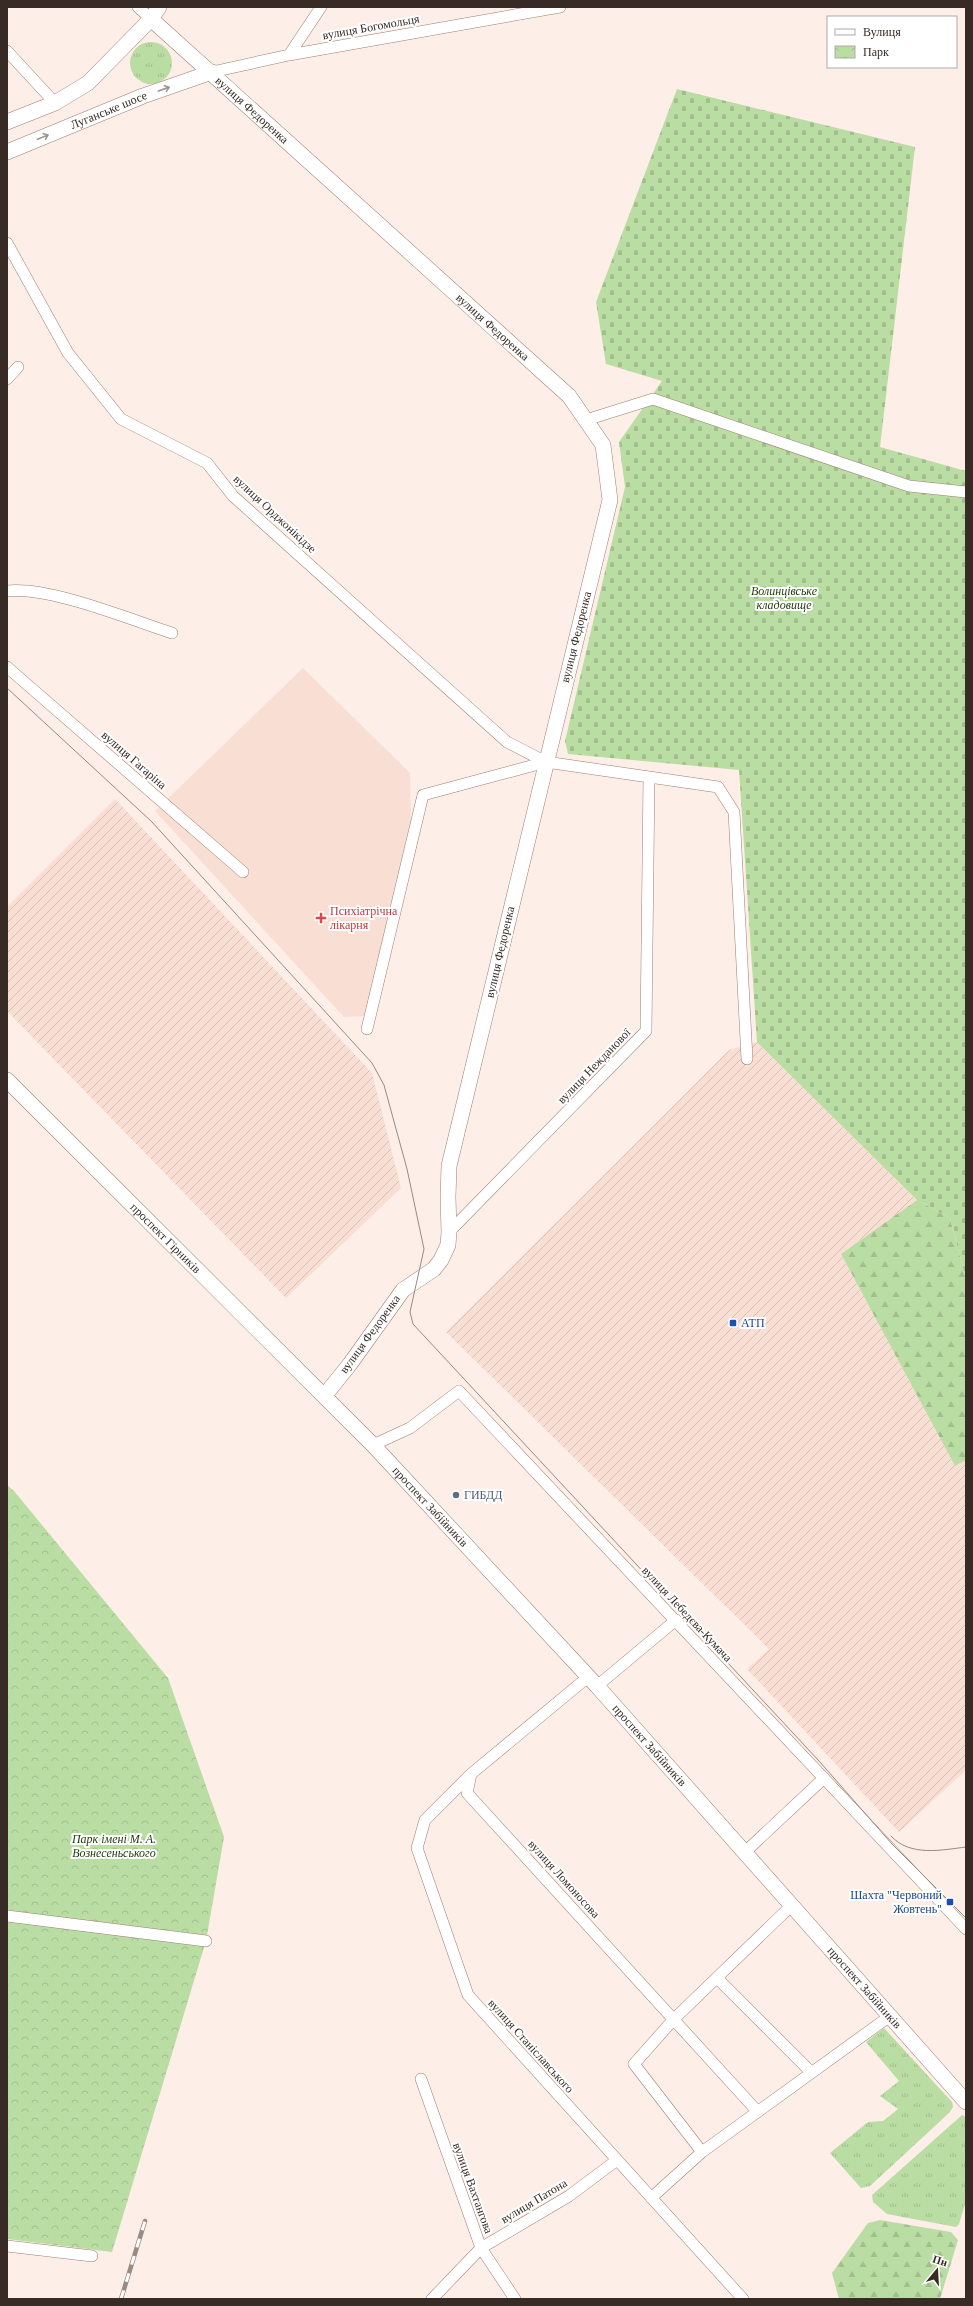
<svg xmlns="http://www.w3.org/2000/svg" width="973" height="2306" font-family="'Times New Roman',serif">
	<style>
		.industrial { fill: url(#industrial-furrows) }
		.built { fill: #f9dfd3 }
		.grass { fill: url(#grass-tufts) }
		.forest { fill: url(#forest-firs) }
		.cemetery { fill: url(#cemetery-stones) }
		.park { fill: url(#park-crowns) }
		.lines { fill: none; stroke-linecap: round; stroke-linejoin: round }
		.street-casing { stroke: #9f7f70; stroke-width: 12 }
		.secondary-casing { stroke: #9f7f70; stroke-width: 16 }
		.street { stroke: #fff; stroke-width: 11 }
		.secondary { stroke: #fff; stroke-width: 15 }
		.tram { stroke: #988a84; stroke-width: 1 }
		.rail-casing { stroke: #988a84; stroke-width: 4.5 }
		.rail { stroke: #fff; stroke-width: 3; stroke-dasharray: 9; stroke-linecap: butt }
		.oneway { stroke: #9c9592 }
		.health-dot { fill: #e0444e; stroke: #fff; stroke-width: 1.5 }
		.transit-dot { fill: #1a4fb4; stroke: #fff; stroke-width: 1.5 }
		.service-dot { fill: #5c6f8a; stroke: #fff; stroke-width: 1.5 }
		.labels { text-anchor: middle; stroke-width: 4; stroke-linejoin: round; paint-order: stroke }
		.street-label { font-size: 12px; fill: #382b25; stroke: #fff }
		.park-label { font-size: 12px; font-style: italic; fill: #1f3909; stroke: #fff }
		.health-label { font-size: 12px; fill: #be3a42; stroke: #fff; text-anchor: start }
		.transit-label { font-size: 12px; fill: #164399; stroke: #fff; text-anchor: start }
		.service-label { font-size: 12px; fill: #4e5e75; stroke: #fff; text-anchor: start }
	</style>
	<defs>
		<pattern id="industrial-furrows" width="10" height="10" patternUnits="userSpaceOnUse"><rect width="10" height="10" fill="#f9dfd3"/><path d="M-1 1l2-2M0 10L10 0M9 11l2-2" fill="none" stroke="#d6c0b5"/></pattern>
		<pattern id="grass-tufts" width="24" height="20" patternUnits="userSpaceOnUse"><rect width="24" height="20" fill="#badda3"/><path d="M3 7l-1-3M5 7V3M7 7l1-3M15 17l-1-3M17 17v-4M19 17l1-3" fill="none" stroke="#a1be8c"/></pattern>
		<pattern id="forest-firs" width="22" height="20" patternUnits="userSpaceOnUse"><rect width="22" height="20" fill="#badda3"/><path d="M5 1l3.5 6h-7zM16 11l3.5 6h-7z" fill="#a1be8c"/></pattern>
		<pattern id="cemetery-stones" width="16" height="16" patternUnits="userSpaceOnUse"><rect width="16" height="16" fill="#badda3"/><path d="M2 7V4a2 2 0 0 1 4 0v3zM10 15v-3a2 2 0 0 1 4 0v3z" fill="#a1be8c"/></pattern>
		<pattern id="park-crowns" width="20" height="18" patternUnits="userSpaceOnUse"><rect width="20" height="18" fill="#badda3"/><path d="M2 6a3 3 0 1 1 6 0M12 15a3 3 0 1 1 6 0" fill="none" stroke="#a1be8c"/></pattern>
	</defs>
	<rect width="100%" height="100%" fill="#fdeee8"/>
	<path class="industrial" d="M 115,799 L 372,1073 L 401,1188 L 286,1298 L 7,1011 L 7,907 Z
		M 757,1042 L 917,1200 L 841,1254 L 955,1466 L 966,1460 L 966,1770 L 899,1832 L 747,1669 L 769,1649 L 446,1332 L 729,1050 Z"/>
	<path class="built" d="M 303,668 L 410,773 L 411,819 L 365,1016 L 344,1017 L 155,811 Z"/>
	<path class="grass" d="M130 63a21 21 0 1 1 42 0a21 21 0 1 1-42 0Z
		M 884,2028 L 952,2102 L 953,2107 L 949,2113 L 870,2186 L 861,2188 L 830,2153 L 868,2122 L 883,2121 L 898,2109 L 880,2096 L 899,2081 L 866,2042 Z
		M 962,2115 L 966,2117 L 966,2201 L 959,2224 L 956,2227 L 887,2214 L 873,2202 L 872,2195 Z"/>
	<path class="forest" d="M 917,1200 L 950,1218 L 966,1279 L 966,1460 L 955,1466 L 841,1254 Z
		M 880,2220 L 951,2232 L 958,2240 L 940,2299 L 839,2299 L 832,2273 L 868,2223 Z"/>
	<path class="cemetery" d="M 677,89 L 915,147 L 880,447 L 966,471 L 966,1279 L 950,1218 L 917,1200 L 757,1042 L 739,770 L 568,754 L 565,741 L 625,487 L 619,442 L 662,381 L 606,364 L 596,302 Z"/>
	<path class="park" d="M 7,1485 L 14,1491 L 168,1678 L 224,1837 L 206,1941 L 112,2252 L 7,2239 Z"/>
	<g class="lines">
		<defs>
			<path id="street" d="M 138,7 L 151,19
				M 7,51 L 55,103
				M 289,55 L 321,7
				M 212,72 L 289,55 L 560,7
				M 7,243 L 68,353 L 121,419 L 207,463 L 233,496 L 507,742 L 546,762
				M 7,379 L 18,367
				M 586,420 L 653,399 L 909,486 L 966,492
				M 7,591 C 49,586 129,619 172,633
				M 7,667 L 243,872
				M 367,1029 L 423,795 L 546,762 L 718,787 L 734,812 L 747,1059
				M 449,1232 L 646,1031 L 649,777
				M 373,1445 L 410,1428 L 459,1391 L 966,1929
				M 588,1677 L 471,1774 L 467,1793 L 757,2111
				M 597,1686 L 676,1620
				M 471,1774 L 425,1820 L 417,1848 L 468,1995 L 743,2299
				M 744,1853 L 824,1778
				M 7,1916 L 206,1941
				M 717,1978 L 811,2072
				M 421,2079 L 481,2248 L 515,2299
				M 702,2152 L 890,2016
				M 651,2198 L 702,2152 L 634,2064 L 674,2019 L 791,1906
				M 7,2246 L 92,2256
				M 432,2299 L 481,2248 L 569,2196 L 617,2160"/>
			<g id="secondary">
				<path id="s1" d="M 151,19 L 569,396 L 603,445 L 610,500 L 449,1166 L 448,1197 L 449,1232 L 448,1245 L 441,1260 L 434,1269 L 403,1290 L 350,1364 L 325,1395"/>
				<path d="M 7,122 L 55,103 L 88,83 L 151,19 L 159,7"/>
				<path id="s2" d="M 7,152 L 143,96 L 212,72"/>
				<path id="s3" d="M 7,1080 L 373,1445 L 597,1686 L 966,2102"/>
			</g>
		</defs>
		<use href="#street" class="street-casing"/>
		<use href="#secondary" class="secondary-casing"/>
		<use href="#street" class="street"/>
		<use href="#secondary" class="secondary"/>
		<path class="tram" d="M 7,688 L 151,821 L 372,1063 L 384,1085 L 407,1169 L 424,1249 L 410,1312 L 413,1324 L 819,1761 L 892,1844 L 966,1918
			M 891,1836 C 910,1857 942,1850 966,1847"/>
		<defs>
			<path id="rail" d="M 121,2299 L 145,2221"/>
		</defs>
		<use href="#rail" class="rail-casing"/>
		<use href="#rail" class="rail"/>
	</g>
	<defs><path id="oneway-shaft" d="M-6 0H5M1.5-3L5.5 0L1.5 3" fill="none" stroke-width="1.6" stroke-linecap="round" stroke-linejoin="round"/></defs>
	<g class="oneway">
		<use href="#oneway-shaft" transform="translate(164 89) rotate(-19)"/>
		<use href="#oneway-shaft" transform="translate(43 137) rotate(-22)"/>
	</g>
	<path class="health-dot" d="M319 912h4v4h4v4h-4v4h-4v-4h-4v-4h4z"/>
	<g class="transit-dot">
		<rect x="729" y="1319" width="8" height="8" rx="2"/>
		<rect x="946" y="1898" width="8" height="8" rx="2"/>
	</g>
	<circle class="service-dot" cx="456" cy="1495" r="4"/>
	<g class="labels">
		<g class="street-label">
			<text transform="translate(371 27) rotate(-10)" y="4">вулиця Богомольця</text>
			<text dy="4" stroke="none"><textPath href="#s1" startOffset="136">вулиця Федоренка</textPath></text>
			<text dy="4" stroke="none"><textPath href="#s2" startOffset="110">Луганське шосе</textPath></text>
			<text dy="4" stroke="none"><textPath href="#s1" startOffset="460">вулиця Федоренка</textPath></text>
			<text transform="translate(275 514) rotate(43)" y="4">вулиця Орджонікідзе</text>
			<text transform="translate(576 637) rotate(-76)" y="4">вулиця Федоренка</text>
			<text transform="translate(134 760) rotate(41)" y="4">вулиця Гагаріна</text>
			<text transform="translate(500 952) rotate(-77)" y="4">вулиця Федоренка</text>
			<text transform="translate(594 1066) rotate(-46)" y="4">вулиця Нежданової</text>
			<text dy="4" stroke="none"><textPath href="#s3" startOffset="224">проспект Гірників</textPath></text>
			<text transform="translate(370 1334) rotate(-54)" y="4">вулиця Федоренка</text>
			<text dy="4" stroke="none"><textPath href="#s3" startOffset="601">проспект Забійників</textPath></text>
			<text transform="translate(687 1614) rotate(47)" y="4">вулиця Лебедєва-Кумача</text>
			<text dy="4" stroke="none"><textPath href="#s3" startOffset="925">проспект Забійників</textPath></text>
			<text transform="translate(564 1879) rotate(48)" y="4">вулиця Ломоносова</text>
			<text dy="4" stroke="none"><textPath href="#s3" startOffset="1249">проспект Забійників</textPath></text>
			<text transform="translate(531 2046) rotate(48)" y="4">вулиця Станіславського</text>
			<text transform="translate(473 2188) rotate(70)" y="4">вулиця Вахтангова</text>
			<text transform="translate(534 2201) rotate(-31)" y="4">вулиця Патона</text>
		</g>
		<g class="park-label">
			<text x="784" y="595">Волинцівське<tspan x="784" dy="14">кладовище</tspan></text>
			<text x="114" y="1843">Парк імені М. А.<tspan x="114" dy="14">Вознесеньського</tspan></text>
		</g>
		<g class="health-label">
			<text x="330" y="915">Психіатрічна<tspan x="330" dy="14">лікарня</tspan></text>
		</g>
		<g class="transit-label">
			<text x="741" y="1327">АТП</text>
			<text x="942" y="1899" text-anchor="end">Шахта "Червоний<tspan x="942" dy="14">Жовтень"</tspan></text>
		</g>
		<g class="service-label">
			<text x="464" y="1499">ГИБДД</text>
		</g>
	</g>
	<rect width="973" height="2306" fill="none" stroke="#382b25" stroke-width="16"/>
	<rect x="827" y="16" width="130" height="52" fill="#ffffff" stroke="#afaaa8"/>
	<rect x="835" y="29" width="20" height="6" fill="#ffffff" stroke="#afaaa8"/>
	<text x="863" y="36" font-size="12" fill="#382b25">Вулиця</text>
	<rect x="835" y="46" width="20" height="12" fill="url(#park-crowns)" stroke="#afaaa8"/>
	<text x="863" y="56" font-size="12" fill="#382b25">Парк</text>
	<g transform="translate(937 2270) rotate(18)" stroke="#ffffff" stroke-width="3" paint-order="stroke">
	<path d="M0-3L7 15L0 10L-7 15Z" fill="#382b25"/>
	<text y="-6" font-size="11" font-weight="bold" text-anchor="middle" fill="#382b25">Пн</text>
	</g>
</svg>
